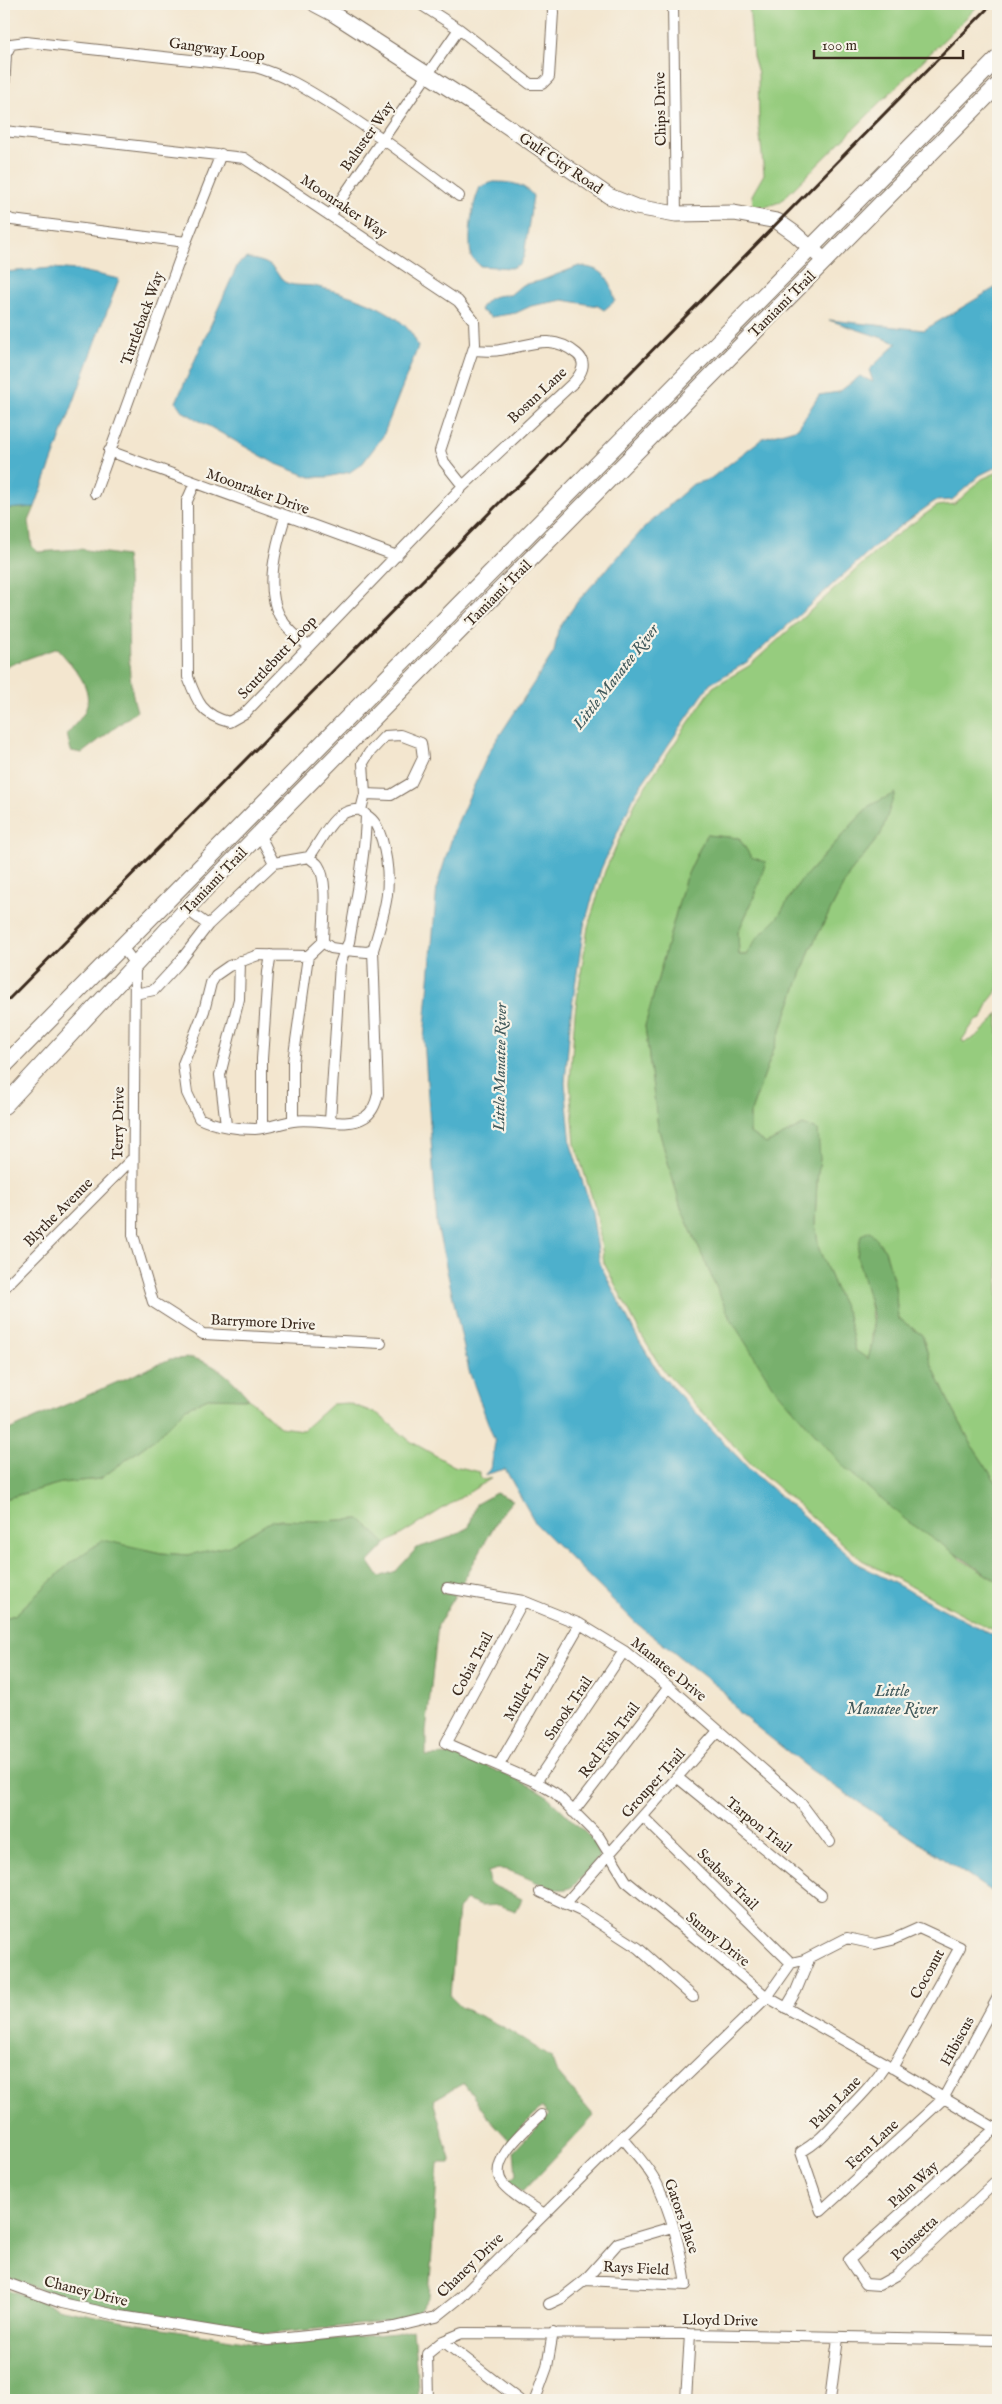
<svg xmlns="http://www.w3.org/2000/svg" width="1002" height="2404" font-family="'IM FELL English',serif">
	<style>
		.green { fill: #96cc7e; stroke: #687b4e }
		.forest { fill: #78b06d; stroke: #5a6d46 }
		.water { fill: #4db0cc; stroke: #446d75 }
		.lines { fill: none; stroke-linecap: round; stroke-linejoin: round }
		.street-casing { stroke: #7b6c5c; stroke-width: 12 }
		.secondary-casing { stroke: #7b6c5c; stroke-width: 17 }
		.primary-casing { stroke: #7b6c5c; stroke-width: 18 }
		.street { stroke: #fff; stroke-width: 10 }
		.secondary { stroke: #fff; stroke-width: 15 }
		.primary { stroke: #fff; stroke-width: 16 }
		.rail { stroke: #3b2a1e; stroke-width: 3 }
		.labels { text-anchor: middle; stroke-width: 4.5; stroke-linejoin: round; paint-order: stroke }
		.street-label { font-size: 15px; fill: #3b2a1e; stroke: #f7f3e8 }
		.water-label { font-size: 16px; font-style: italic; fill: #41595b; stroke: #f7f3e8 }
	</style>
	<rect width="100%" height="100%" fill="#f7f3e8"/>
	<filter id="ink" filterUnits="userSpaceOnUse"><feTurbulence type="fractalNoise" baseFrequency=".02" numOctaves="2"/><feDisplacementMap in="SourceGraphic" scale="10" xChannelSelector="R" yChannelSelector="G"/><feConvolveMatrix kernelMatrix="1 2 1 2 8 2 1 2 1" color-interpolation-filters="sRGB"/></filter>
	<filter id="wash" filterUnits="userSpaceOnUse"><feTurbulence type="fractalNoise" baseFrequency=".0096" numOctaves="4" result="noise"/><feDisplacementMap in="SourceGraphic" scale="20" xChannelSelector="R" yChannelSelector="G"/><feGaussianBlur stdDeviation="1.12" result="paint"/><feColorMatrix in="noise" values="0 0 0 0 0 0 0 0 0 0 0 0 0 0 0 0 0 1.4 0 .05"/><feComposite in="paint" operator="in"/></filter>
	<g filter="url(#wash)">
		<rect width="100%" height="100%" fill="#f3e6cf"/>
		<path class="green" d="M 749,4 L 980,4 L 780,202 L 765,207 L 753,205 L 752,195 L 764,174 L 759,126 L 758,73 L 753,56 Z
			M 998,472 L 998,990 L 989,1001 L 982,1019 L 975,1021 L 962,1040 L 963,1042 C 975,1041 993,1022 998,1013 L 998,1485 L 973,1447 L 948,1400 L 930,1361 L 922,1335 L 898,1318 L 895,1286 L 885,1250 L 870,1232 L 857,1256 C 867,1294 879,1320 868,1360 L 855,1350 L 848,1315 L 835,1288 L 819,1249 L 815,1223 L 817,1181 L 820,1159 L 803,1125 L 766,1144 L 750,1133 L 750,1114 L 810,950 L 849,874 L 881,834 L 869,806 L 798,884 L 778,917 L 757,938 L 746,955 L 739,955 L 738,932 L 753,900 L 751,857 L 739,838 L 706,835 L 685,880 L 645,1026 L 658,1127 L 681,1208 L 730,1318 L 962,1560 L 998,1582 L 998,1633 L 862,1560 L 752,1465 L 662,1369 L 643,1338 L 604,1263 L 596,1210 L 575,1144 L 570,1083 L 575,1013 L 588,927 L 605,871 L 638,797 L 713,687 L 749,666 L 888,541 L 937,506 L 955,504 L 982,479 Z
			M 208,1398 L 249,1399 L 280,1427 L 303,1430 L 332,1404 L 348,1403 L 378,1414 L 410,1441 L 454,1466 L 480,1472 L 480,1477 L 483,1480 L 492,1478 L 386,1544 L 360,1519 L 323,1521 L 273,1520 L 229,1547 L 188,1555 L 161,1553 L 138,1548 L 70,1563 L 15,1615 L 4,1618 L 4,1499 L 61,1483 L 100,1479 L 156,1438 L 186,1408 Z"/>
		<path class="forest" d="M 35,507 L 29,521 L 32,546 L 38,552 L 80,549 L 126,556 C 133,605 122,664 137,711 L 82,753 L 71,751 L 67,734 C 72,727 80,720 84,713 C 97,688 71,665 57,648 L 4,667 L 4,509 Z
			M 895,793 L 881,834 L 849,874 L 810,950 L 750,1114 L 750,1133 L 766,1144 L 803,1125 L 818,1130 L 820,1159 L 817,1181 L 815,1223 L 819,1249 L 835,1288 L 848,1315 L 855,1350 L 868,1359 L 873,1341 L 873,1314 L 857,1256 L 861,1235 L 870,1231 L 885,1250 L 895,1286 L 898,1318 L 922,1335 L 930,1361 L 948,1400 L 973,1447 L 998,1485 L 998,1582 L 907,1521 L 845,1468 L 772,1385 L 730,1318 L 681,1208 L 658,1127 L 645,1026 L 685,880 L 706,835 L 739,838 L 751,857 L 766,862 L 753,900 L 738,932 L 739,955 L 746,955 L 757,938 L 778,917 L 798,884 L 869,806 Z
			M 193,1358 C 220,1366 231,1378 249,1399 L 208,1398 L 186,1408 L 156,1438 L 100,1479 L 61,1483 L 4,1499 L 4,1432 L 170,1359 Z
			M 496,1493 L 513,1500 L 501,1514 L 461,1585 L 443,1582 L 442,1593 L 455,1595 L 438,1625 L 426,1731 L 426,1756 L 450,1755 L 479,1763 L 533,1787 L 546,1795 L 595,1842 L 599,1857 C 591,1866 583,1878 573,1886 C 557,1899 520,1870 500,1869 C 496,1869 492,1871 488,1872 L 490,1884 L 522,1899 L 516,1911 L 499,1905 L 481,1906 L 466,1900 L 458,1909 L 450,1996 L 461,2007 L 505,2028 L 551,2057 L 556,2071 L 594,2116 L 522,2192 L 508,2181 L 516,2175 L 514,2151 L 548,2115 L 542,2107 L 509,2140 L 487,2116 L 464,2083 L 433,2100 L 451,2163 L 438,2163 L 429,2296 L 416,2316 L 395,2321 L 268,2334 L 122,2310 L 64,2298 L 4,2276 L 4,1618 L 15,1615 L 70,1563 L 103,1540 L 161,1553 L 188,1555 L 229,1546 L 273,1520 L 323,1521 L 360,1519 L 386,1544 L 369,1562 L 379,1577 L 396,1571 L 417,1548 L 448,1538 L 469,1527 L 476,1504 Z
			M 4,2288 L 61,2309 L 120,2321 L 268,2345 L 396,2333 L 413,2329 L 419,2400 L 4,2400 Z"/>
		<path class="water" d="M 493,182 C 509,182 524,183 533,196 L 524,256 L 520,264 L 511,268 L 480,266 L 471,257 C 468,234 471,208 480,187 Z
			M 247,258 C 255,260 265,261 272,267 C 278,272 280,281 287,283 C 296,287 308,284 318,287 C 351,295 408,311 418,347 L 383,436 L 363,463 L 350,472 L 328,477 L 310,477 L 274,463 L 182,411 L 176,402 L 238,264 Z
			M 579,266 C 605,269 610,277 615,301 L 604,310 L 598,306 L 563,300 L 531,306 L 516,313 L 491,317 L 480,310 C 487,296 495,295 510,295 L 522,285 L 540,281 Z
			M 52,268 L 77,270 L 119,279 L 35,507 L 4,509 L 4,272 Z
			M 998,286 L 998,466 L 980,475 L 952,500 L 935,501 L 885,537 L 747,662 L 710,684 L 635,794 L 601,869 L 584,926 L 571,1013 L 565,1083 L 571,1145 L 592,1212 L 600,1264 L 637,1337 L 659,1373 L 749,1469 L 860,1565 L 998,1638 L 998,1896 L 811,1770 L 739,1713 L 723,1691 L 636,1623 L 536,1524 L 505,1469 L 484,1475 L 491,1469 L 495,1442 L 469,1371 L 437,1225 L 424,1039 L 437,886 L 455,828 L 490,750 L 554,652 L 558,630 L 577,602 L 646,526 L 693,484 L 710,479 L 763,438 L 798,428 L 819,395 L 839,392 L 860,376 L 873,382 L 869,370 L 897,343 L 829,320 L 924,330 Z"/>
	</g>
	<g filter="url(#ink)">
		<g class="lines">
			<defs>
				<path id="street" d="M 420,4 L 459,29 L 530,84 L 542,84 L 549,77 L 553,12 L 552,4
					M 673,4 L 676,214
					M 4,90 L 6,54 L 11,44 L 26,42 L 255,67 C 285,75 311,92 337,108 C 379,135 419,165 459,196
					M 4,131 L 244,158 L 458,301 L 474,321 L 475,344 L 440,451 L 444,462 L 463,486
					M 331,214 L 459,29
					M 4,216 L 12,220 L 186,242
					M 109,451 L 397,556
					M 195,483 L 187,501 L 188,677 C 197,702 202,715 229,722 L 245,713 L 463,486 L 573,383 C 581,374 588,363 577,354 C 551,332 529,346 500,350 C 492,352 482,350 473,350
					M 95,493 L 186,242 L 221,154
					M 285,517 C 276,546 265,586 279,615 C 286,628 297,637 308,646
					M 361,810 L 365,794 L 363,763 L 369,753 L 385,736 L 400,735 L 421,743 L 423,758 L 411,783 L 391,795 L 365,794
					M 259,834 L 274,863 L 309,857 C 311,860 316,862 318,865 C 329,881 323,923 323,942 L 331,948 L 345,950 L 349,942 C 356,900 365,858 366,815 L 361,810 C 333,807 323,839 309,857
					M 186,909 L 208,925 L 274,863
					M 323,942 L 308,956 L 258,955 L 229,966 L 216,975 L 211,983 L 204,1011 L 183,1064 L 187,1093 L 199,1118 C 214,1126 238,1129 255,1129 C 269,1128 280,1123 293,1121 C 315,1117 346,1129 365,1117 C 373,1112 376,1103 378,1094 L 373,950
					M 122,947 L 135,964 L 133,1235 L 153,1302 L 203,1334 L 381,1343
					M 135,994 L 154,990 L 178,964 L 208,925
					M 293,1121 L 293,1062 L 308,956
					M 330,1121 L 340,964 L 345,950 L 367,952 L 373,950 C 386,908 394,883 382,840 C 378,829 376,821 366,815
					M 226,1125 L 220,1075 L 239,999 L 240,961
					M 262,1128 L 262,1059 L 268,972 L 271,955
					M 4,1288 L 133,1158
					M 447,1588 L 523,1601 L 580,1624 L 624,1651 L 669,1687 L 800,1802 L 830,1842
					M 523,1601 L 446,1743 L 536,1782 L 555,1793 L 599,1837 L 626,1881 L 767,1997 L 886,2064 L 998,2130
					M 499,1765 L 580,1624
					M 678,1778 L 821,1895
					M 536,1782 L 624,1651
					M 573,1812 L 669,1687
					M 643,1817 L 791,1963
					M 540,1892 L 581,1911 L 638,1948 L 693,1997
					M 565,1904 L 718,1731
					M 786,2008 L 796,1991 L 810,1957
					M 886,2064 C 871,2088 852,2104 833,2125 C 822,2137 816,2143 801,2152 L 821,2211 L 943,2099 L 998,1997
					M 541,2115 C 527,2129 485,2162 503,2184 C 513,2196 531,2205 544,2214
					M 998,2126 L 849,2260 L 865,2284 L 879,2285 L 897,2275 L 998,2180
					M 585,2280 L 686,2285 C 681,2251 672,2215 657,2184 C 648,2166 634,2152 622,2137
					M 4,2282 L 62,2303 L 121,2316 L 268,2340 L 395,2327 L 436,2317 L 461,2297 L 622,2137 L 767,1997 L 791,1963 L 804,1960 L 847,1938 L 875,1944 L 892,1940 L 919,1928 L 960,1947 L 892,2068
					M 549,2304 L 562,2298 L 585,2280 L 618,2243 L 672,2227
					M 443,2341 L 519,2400
					M 428,2400 L 427,2354 L 443,2341 L 462,2333 L 690,2334 L 998,2340
					M 535,2400 L 547,2367 L 553,2332
					M 686,2400 L 690,2334
					M 830,2400 L 838,2338"/>
				<path id="secondary" d="M 315,4 L 332,13 L 501,122 L 609,196 L 636,207 L 676,214 L 734,213 L 777,221 L 794,233 L 825,261"/>
				<path id="primary" d="M 4,1066 L 998,58
					M 4,1106 L 207,887 L 998,85"/>
			</defs>
			<use href="#street" class="street-casing"/>
			<use href="#secondary" class="secondary-casing"/>
			<use href="#primary" class="primary-casing"/>
			<use href="#street" class="street"/>
			<use href="#secondary" class="secondary"/>
			<use href="#primary" class="primary"/>
			<path class="rail" d="M 4,1004 L 507,495 L 524,481 L 992,4"/>
		</g>
	</g>
	<g class="labels">
		<g class="street-label">
			<text transform="translate(217 49) rotate(8)" y="5">Gangway Loop</text>
			<text transform="translate(660 109) rotate(-91)" y="5">Chips Drive</text>
			<text transform="translate(367 136) rotate(-55)" y="5">Baluster Way</text>
			<text transform="translate(561 163) rotate(34)" y="5">Gulf City Road</text>
			<text transform="translate(344 206) rotate(34)" y="5">Moonraker Way</text>
			<text transform="translate(782 304) rotate(-45)" y="5">Tamiami Trail</text>
			<text transform="translate(142 318) rotate(-70)" y="5">Turtleback Way</text>
			<text transform="translate(537 395) rotate(-43)" y="5">Bosun Lane</text>
			<text transform="translate(258 491) rotate(20)" y="5">Moonraker Drive</text>
			<text transform="translate(498 593) rotate(-45)" y="5">Tamiami Trail</text>
			<text transform="translate(277 657) rotate(-47)" y="5">Scuttlebutt Loop</text>
			<text transform="translate(214 881) rotate(-46)" y="5">Tamiami Trail</text>
			<text transform="translate(118 1123) rotate(-89)" y="5">Terry Drive</text>
			<text transform="translate(58 1212) rotate(-45)" y="5">Blythe Avenue</text>
			<text transform="translate(263 1322) rotate(3)" y="5">Barrymore Drive</text>
			<text transform="translate(472 1664) rotate(-62)" y="5">Cobia Trail</text>
			<text transform="translate(669 1669) rotate(39)" y="5">Manatee Drive</text>
			<text transform="translate(526 1687) rotate(-60)" y="5">Mullet Trail</text>
			<text transform="translate(568 1708) rotate(-56)" y="5">Snook Trail</text>
			<text transform="translate(609 1740) rotate(-53)" y="5">Red Fish Trail</text>
			<text transform="translate(653 1783) rotate(-48)" y="5">Grouper Trail</text>
			<text transform="translate(759 1825) rotate(39)" y="5">Tarpon Trail</text>
			<text transform="translate(728 1879) rotate(45)" y="5">Seabass Trail</text>
			<text transform="translate(718 1939) rotate(39)" y="5">Sunny Drive</text>
			<text transform="translate(927 1974) rotate(-61)" y="5">Coconut</text>
			<text transform="translate(957 2041) rotate(-61)" y="5">Hibiscus</text>
			<text transform="translate(835 2102) rotate(-46)" y="5">Palm Lane</text>
			<text transform="translate(872 2144) rotate(-43)" y="5">Fern Lane</text>
			<text transform="translate(913 2184) rotate(-42)" y="5">Palm Way</text>
			<text transform="translate(682 2216) rotate(71)" y="5">Gators Place</text>
			<text transform="translate(914 2238) rotate(-43)" y="5">Poinsetta</text>
			<text transform="translate(470 2265) rotate(-44)" y="5">Chaney Drive</text>
			<text transform="translate(636 2268) rotate(3)" y="5">Rays Field</text>
			<text transform="translate(86 2291) rotate(14)" y="5">Chaney Drive</text>
			<text transform="translate(720 2320) rotate(1)" y="5">Lloyd Drive</text>
		</g>
		<g class="water-label">
			<text transform="translate(615 676) rotate(-52)" y="6">Little Manatee River</text>
			<text transform="translate(499 1067) rotate(-89)" y="6">Little Manatee River</text>
			<text x="892" y="1696">Little<tspan x="892" dy="18">Manatee River</tspan></text>
		</g>
	</g>
	<rect width="1002" height="2404" fill="none" stroke="#f7f3e8" stroke-width="20"/>
	<path d="M814 50v8h149v-8" fill="none" stroke="#3b2a1e" stroke-width="2.5"/>
	<text x="822" y="50" font-size="15" fill="#3b2a1e" stroke="#f7f3e8" stroke-width="4" paint-order="stroke">100 m</text>
</svg>
